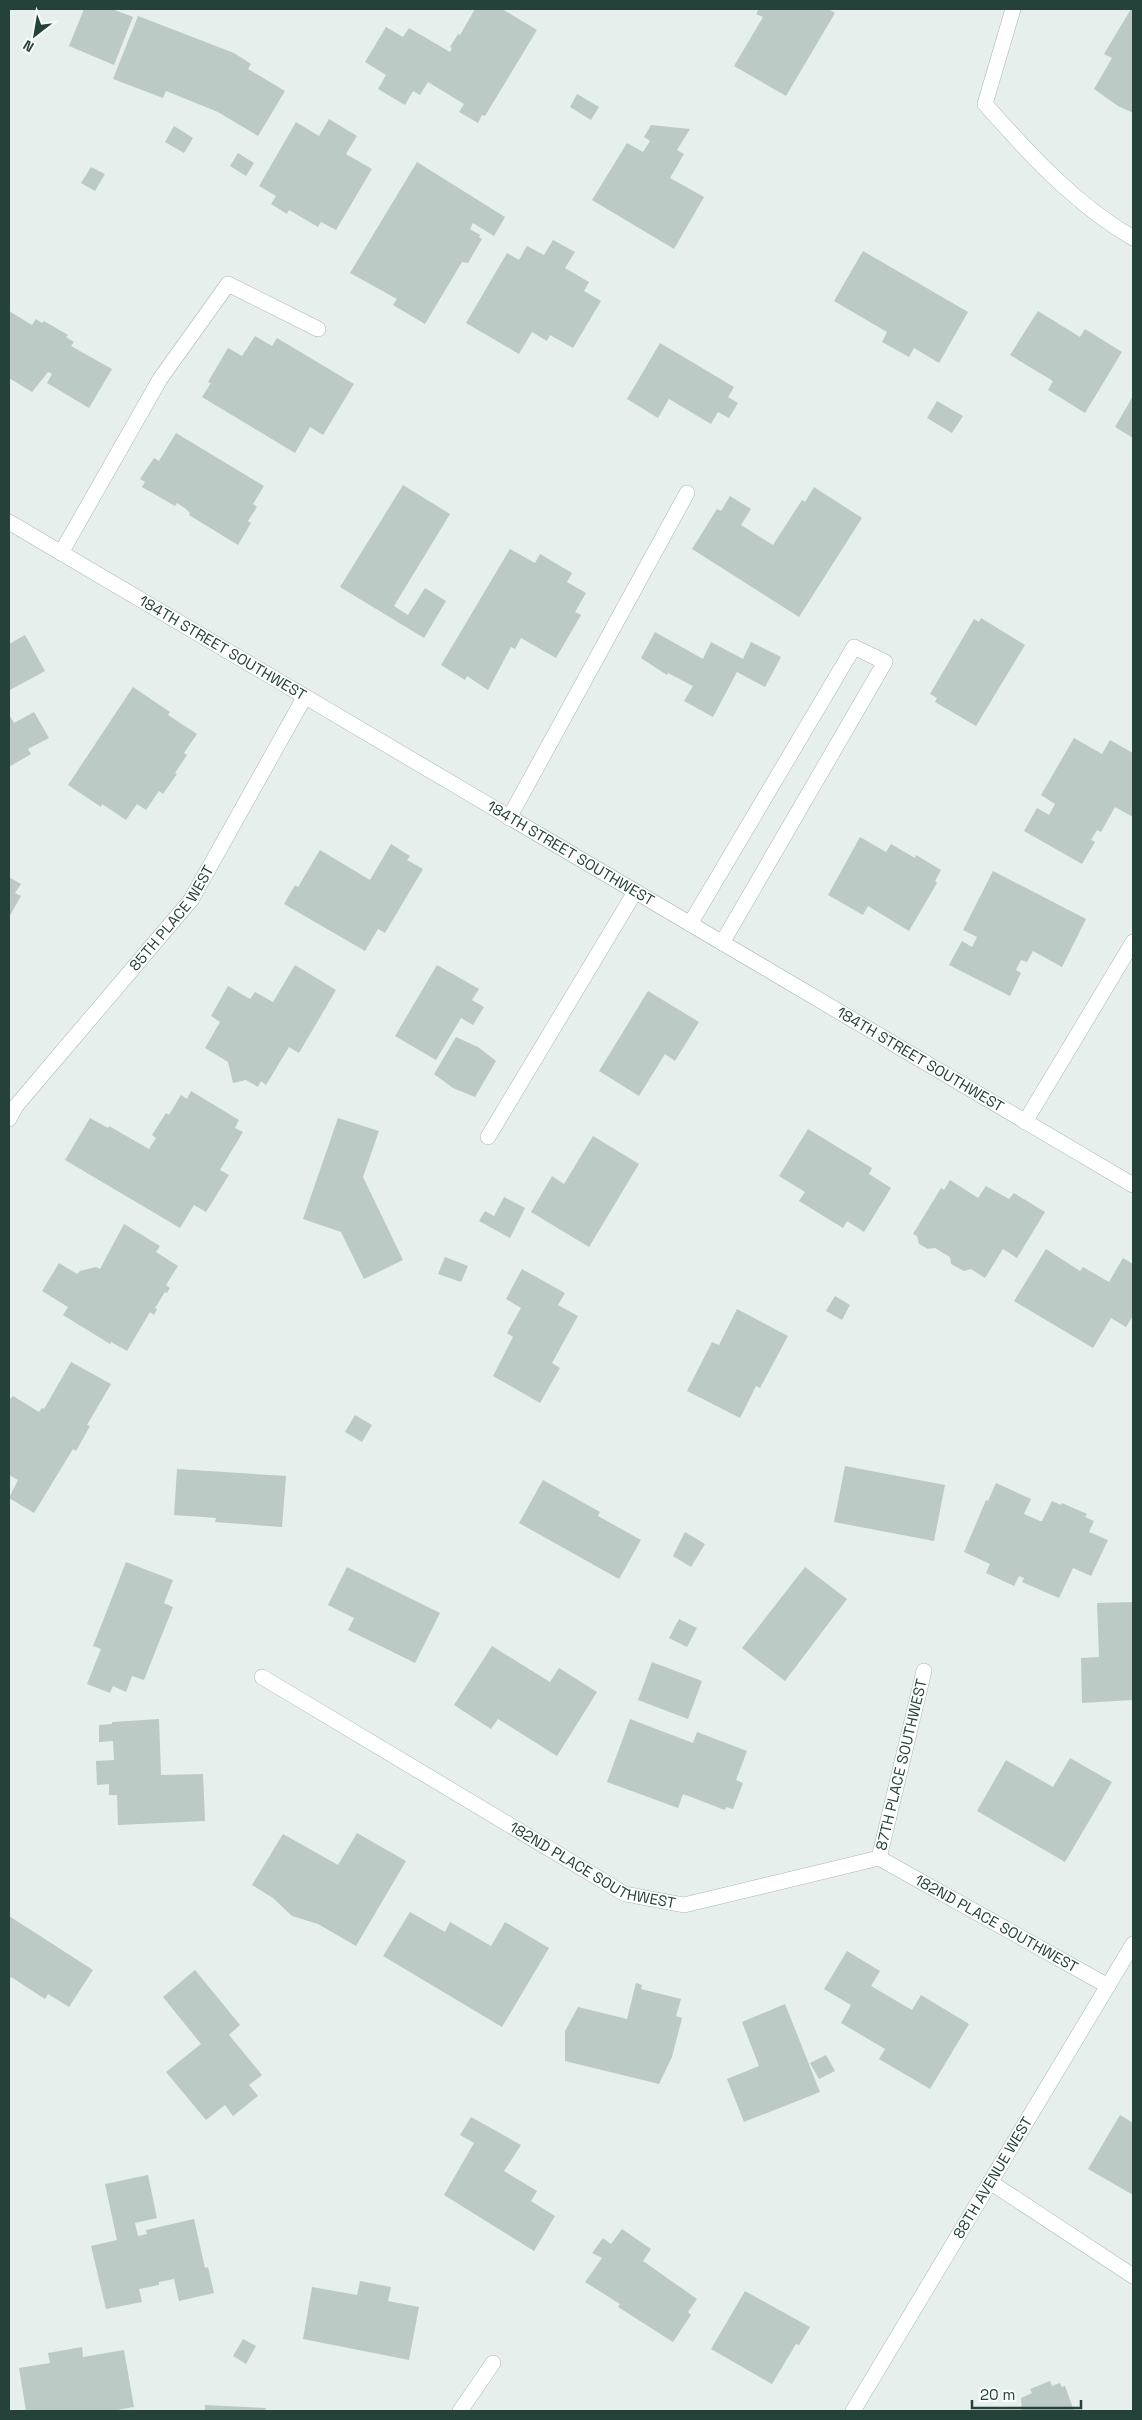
<svg xmlns="http://www.w3.org/2000/svg" width="1142" height="2420" font-family="'Space Grotesk',sans-serif">
	<style>
		.building { fill: #bbcac4 }
		.lines { fill: none; stroke-linecap: round; stroke-linejoin: round }
		.lane-casing { stroke: #a8b8b2; stroke-width: 16 }
		.street-casing { stroke: #a8b8b2; stroke-width: 16 }
		.secondary-casing { stroke: #a4bbb3; stroke-width: 16 }
		.lane { stroke: #fff; stroke-width: 15 }
		.street { stroke: #fff; stroke-width: 15 }
		.secondary { stroke: #fff; stroke-width: 15 }
		.labels { text-anchor: middle; stroke-width: 4; stroke-linejoin: round; paint-order: stroke }
		.street-label { font-size: 15px; fill: #24423a; stroke: #f7fbf9 }
	</style>
	<rect width="100%" height="100%" fill="#e6efeb"/>
	<path class="building" d="M 84,9 L 112,9 L 133,17 L 114,65 L 69,46 Z
		M 475,9 L 502,9 L 537,30 L 485,116 L 482,115 L 478,123 L 459,112 L 464,104 L 428,82 L 420,95 L 413,91 L 405,105 L 378,89 L 386,75 L 365,62 L 386,27 L 403,37 L 409,28 L 450,52 L 452,48 L 450,47 L 458,34 L 460,35 Z
		M 759,9 L 828,9 L 835,13 L 786,96 L 734,66 L 763,17 L 756,14 Z
		M 1131,9 L 1133,9 L 1133,113 L 1118,106 L 1094,89 L 1112,58 L 1104,54 Z
		M 138,16 L 234,53 L 251,64 L 248,69 L 285,91 L 258,136 L 218,112 L 166,91 L 163,98 L 113,79 Z
		M 577,94 L 599,107 L 591,120 L 570,107 Z
		M 329,119 L 357,136 L 346,154 L 372,169 L 336,230 L 321,222 L 318,227 L 289,210 L 287,214 L 271,204 L 276,196 L 259,186 L 296,122 L 319,136 Z
		M 651,125 L 690,129 L 677,150 L 684,154 L 670,178 L 704,197 L 674,249 L 592,200 L 627,143 L 643,152 L 650,141 L 644,137 Z
		M 174,126 L 193,138 L 184,153 L 165,142 Z
		M 238,153 L 254,163 L 246,176 L 230,166 Z
		M 417,162 L 505,217 L 494,236 L 473,223 L 470,229 L 480,235 L 479,237 L 482,239 L 468,263 L 462,262 L 425,324 L 393,305 L 397,299 L 350,273 Z
		M 91,167 L 105,174 L 95,191 L 81,183 Z
		M 553,240 L 575,252 L 565,268 L 589,282 L 584,291 L 601,301 L 573,348 L 550,335 L 547,341 L 532,332 L 519,354 L 466,323 L 507,253 L 519,260 L 527,246 L 544,255 Z
		M 863,251 L 968,312 L 939,363 L 914,348 L 909,357 L 882,342 L 887,332 L 834,301 Z
		M 9,311 L 32,325 L 36,319 L 42,323 L 44,321 L 68,335 L 66,337 L 74,342 L 71,346 L 112,369 L 89,408 L 47,383 L 52,374 L 48,372 L 32,392 L 9,378 Z
		M 1038,311 L 1080,337 L 1085,329 L 1122,352 L 1085,413 L 1048,390 L 1053,381 L 1010,355 Z
		M 255,336 L 272,346 L 277,338 L 354,384 L 323,435 L 310,427 L 295,453 L 202,397 L 211,383 L 208,382 L 228,348 L 242,356 Z
		M 660,343 L 734,387 L 728,397 L 738,403 L 729,418 L 718,412 L 711,424 L 669,399 L 658,418 L 627,399 Z
		M 1133,396 L 1133,438 L 1115,427 Z
		M 937,401 L 963,416 L 952,433 L 927,418 Z
		M 176,433 L 264,486 L 253,504 L 257,507 L 248,521 L 251,523 L 238,545 L 189,515 L 190,513 L 186,509 L 177,503 L 175,506 L 142,487 L 145,482 L 140,479 L 154,458 L 159,461 Z
		M 403,485 L 450,514 L 394,606 L 408,615 L 425,588 L 446,601 L 424,638 L 340,587 Z
		M 814,487 L 862,518 L 799,617 L 692,549 L 717,509 L 721,511 L 730,496 L 751,509 L 741,525 L 773,545 L 802,500 L 805,502 Z
		M 510,549 L 535,563 L 540,554 L 572,573 L 567,582 L 586,593 L 575,612 L 581,615 L 556,658 L 521,638 L 515,649 L 511,647 L 488,690 L 467,676 L 465,680 L 441,665 Z
		M 981,618 L 1025,645 L 976,726 L 935,702 L 937,698 L 930,694 L 974,619 L 979,622 Z
		M 655,632 L 703,659 L 711,642 L 743,659 L 751,642 L 781,657 L 765,687 L 737,672 L 713,717 L 684,701 L 693,686 L 668,673 L 667,675 L 641,658 Z
		M 25,635 L 45,671 L 10,690 L 9,644 Z
		M 133,687 L 170,712 L 168,715 L 197,734 L 184,753 L 187,755 L 175,773 L 177,774 L 163,794 L 159,791 L 146,810 L 137,804 L 126,820 L 102,804 L 101,807 L 68,785 Z
		M 34,712 L 49,738 L 28,749 L 31,754 L 9,767 L 9,714 L 14,723 Z
		M 1074,738 L 1102,754 L 1110,740 L 1133,753 L 1133,817 L 1115,807 L 1101,832 L 1097,830 L 1091,840 L 1095,842 L 1082,864 L 1024,831 L 1037,808 L 1049,815 L 1055,804 L 1041,795 Z
		M 860,837 L 886,852 L 891,844 L 915,858 L 916,855 L 941,870 L 935,881 L 937,883 L 909,931 L 868,906 L 863,915 L 828,895 Z
		M 391,844 L 410,856 L 407,860 L 423,869 L 385,933 L 378,929 L 365,951 L 284,904 L 295,885 L 298,887 L 320,850 L 370,880 Z
		M 993,871 L 1086,919 L 1062,967 L 1033,951 L 1027,962 L 1021,960 L 1016,970 L 1021,973 L 1010,996 L 949,965 L 962,941 L 972,947 L 977,937 L 963,930 Z
		M 9,877 L 21,884 L 15,893 L 21,896 L 9,917 Z
		M 295,965 L 336,990 L 299,1053 L 289,1047 L 266,1085 L 261,1081 L 258,1087 L 246,1080 L 233,1083 L 228,1062 L 205,1048 L 220,1022 L 211,1016 L 228,986 L 250,999 L 255,992 L 273,1002 Z
		M 437,965 L 479,989 L 472,1000 L 484,1007 L 473,1025 L 461,1018 L 436,1060 L 395,1036 Z
		M 648,991 L 699,1022 L 675,1061 L 665,1054 L 639,1096 L 599,1071 Z
		M 456,1037 L 478,1047 L 496,1061 L 475,1097 L 453,1088 L 434,1074 Z
		M 191,1091 L 239,1120 L 235,1128 L 243,1132 L 220,1170 L 229,1175 L 206,1212 L 194,1205 L 180,1228 L 65,1160 L 90,1118 L 108,1128 L 109,1126 L 149,1149 L 156,1138 L 152,1135 L 166,1113 L 169,1115 L 181,1095 L 187,1099 Z
		M 338,1118 L 379,1131 L 363,1177 L 403,1260 L 364,1279 L 341,1232 L 303,1219 Z
		M 808,1129 L 872,1168 L 869,1174 L 891,1188 L 864,1232 L 847,1221 L 843,1228 L 799,1201 L 805,1192 L 779,1176 Z
		M 593,1136 L 639,1164 L 589,1247 L 531,1212 L 552,1176 L 564,1184 Z
		M 950,1180 L 978,1198 L 986,1186 L 1009,1199 L 1014,1193 L 1045,1212 L 1017,1258 L 1003,1249 L 985,1278 L 971,1269 L 964,1271 L 951,1264 L 950,1257 L 935,1248 L 928,1249 L 919,1244 L 917,1236 L 913,1234 L 941,1188 L 944,1190 Z
		M 504,1197 L 525,1208 L 510,1238 L 479,1221 L 485,1211 L 494,1216 Z
		M 124,1224 L 160,1246 L 156,1252 L 178,1266 L 166,1285 L 170,1288 L 167,1293 L 165,1292 L 155,1308 L 157,1309 L 154,1315 L 150,1312 L 127,1351 L 111,1342 L 110,1344 L 63,1315 L 68,1307 L 42,1291 L 59,1263 L 77,1274 L 80,1271 L 96,1267 L 100,1269 Z
		M 1046,1249 L 1080,1271 L 1083,1267 L 1109,1282 L 1123,1258 L 1133,1264 L 1133,1316 L 1126,1327 L 1111,1318 L 1093,1348 L 1014,1301 Z
		M 445,1257 L 468,1266 L 461,1282 L 438,1274 Z
		M 522,1269 L 565,1293 L 558,1305 L 578,1316 L 552,1363 L 560,1368 L 540,1403 L 493,1376 L 513,1337 L 507,1333 L 521,1308 L 506,1299 Z
		M 835,1296 L 850,1305 L 842,1320 L 826,1311 Z
		M 737,1309 L 788,1336 L 760,1388 L 756,1386 L 740,1418 L 687,1391 L 712,1342 L 719,1345 Z
		M 71,1362 L 111,1384 L 87,1425 L 90,1426 L 76,1451 L 73,1449 L 34,1513 L 9,1498 L 18,1480 L 9,1475 L 9,1400 L 13,1396 L 39,1412 L 42,1408 L 44,1409 Z
		M 355,1415 L 372,1425 L 362,1442 L 345,1432 Z
		M 845,1466 L 945,1485 L 934,1541 L 834,1522 Z
		M 177,1469 L 286,1476 L 282,1527 L 215,1522 L 216,1518 L 174,1515 Z
		M 543,1480 L 600,1512 L 598,1516 L 641,1540 L 619,1579 L 519,1523 Z
		M 996,1483 L 1031,1499 L 1024,1514 L 1040,1521 L 1042,1521 L 1052,1501 L 1061,1505 L 1062,1503 L 1087,1514 L 1085,1517 L 1094,1521 L 1089,1532 L 1108,1540 L 1091,1576 L 1073,1568 L 1059,1598 L 1022,1582 L 1024,1578 L 1019,1576 L 1014,1586 L 986,1573 L 990,1564 L 964,1552 L 986,1500 L 988,1501 Z
		M 685,1532 L 705,1544 L 691,1567 L 673,1556 Z
		M 126,1562 L 173,1580 L 164,1603 L 173,1607 L 144,1680 L 132,1676 L 126,1692 L 113,1686 L 110,1693 L 87,1684 L 101,1649 L 93,1646 Z
		M 347,1567 L 440,1613 L 415,1663 L 348,1630 L 354,1618 L 328,1605 Z
		M 805,1567 L 847,1599 L 785,1681 L 742,1648 Z
		M 1133,1602 L 1133,1700 L 1082,1703 L 1081,1658 L 1099,1657 L 1097,1603 Z
		M 679,1619 L 697,1628 L 687,1647 L 669,1638 Z
		M 492,1646 L 550,1682 L 559,1668 L 597,1692 L 557,1756 L 498,1719 L 491,1729 L 454,1705 Z
		M 652,1662 L 702,1681 L 688,1719 L 638,1700 Z
		M 159,1719 L 161,1775 L 203,1774 L 205,1821 L 118,1825 L 117,1795 L 109,1795 L 109,1784 L 97,1785 L 96,1761 L 114,1760 L 113,1741 L 99,1742 L 99,1725 L 112,1724 L 112,1722 Z
		M 630,1719 L 693,1743 L 697,1732 L 747,1751 L 736,1780 L 743,1783 L 733,1809 L 726,1807 L 725,1810 L 683,1794 L 678,1808 L 607,1782 Z
		M 1070,1758 L 1112,1782 L 1065,1862 L 977,1811 L 1006,1760 L 1053,1787 Z
		M 357,1833 L 406,1861 L 356,1946 L 318,1924 L 292,1916 L 273,1898 L 252,1885 L 283,1834 L 338,1865 Z
		M 410,1912 L 445,1932 L 450,1922 L 491,1946 L 505,1922 L 549,1948 L 502,2027 L 383,1956 Z
		M 9,1916 L 93,1970 L 69,2007 L 48,1994 L 45,1999 L 11,1977 L 9,1981 Z
		M 847,1951 L 880,1971 L 871,1986 L 912,2010 L 921,1995 L 969,2024 L 930,2089 L 879,2059 L 885,2049 L 841,2023 L 851,2005 L 824,1989 Z
		M 195,1970 L 240,2025 L 229,2035 L 262,2075 L 249,2085 L 258,2096 L 233,2116 L 225,2105 L 206,2120 L 166,2072 L 201,2044 L 163,1997 Z
		M 636,1983 L 642,1985 L 641,1989 L 681,1999 L 676,2016 L 682,2018 L 672,2057 L 659,2084 L 565,2061 L 565,2031 L 578,2007 L 627,2019 Z
		M 785,2004 L 820,2092 L 744,2122 L 727,2079 L 759,2066 L 742,2022 Z
		M 826,2055 L 835,2071 L 819,2079 L 810,2063 Z
		M 1120,2115 L 1133,2123 L 1133,2195 L 1088,2169 Z
		M 471,2117 L 521,2145 L 504,2171 L 537,2191 L 531,2201 L 555,2216 L 534,2251 L 444,2195 L 474,2143 L 460,2135 Z
		M 148,2175 L 157,2218 L 135,2223 L 138,2236 L 147,2234 L 146,2230 L 194,2219 L 205,2268 L 208,2267 L 214,2293 L 179,2301 L 174,2279 L 159,2282 L 159,2285 L 139,2289 L 142,2302 L 106,2309 L 91,2246 L 117,2240 L 105,2184 Z
		M 622,2229 L 651,2249 L 643,2261 L 697,2299 L 688,2312 L 691,2315 L 673,2342 L 618,2307 L 620,2304 L 585,2282 L 602,2258 L 592,2253 L 603,2238 L 611,2244 Z
		M 360,2281 L 391,2287 L 388,2301 L 419,2307 L 409,2360 L 303,2339 L 312,2287 L 357,2295 Z
		M 745,2291 L 810,2327 L 799,2345 L 796,2344 L 772,2384 L 711,2349 Z
		M 243,2339 L 256,2346 L 246,2364 L 233,2356 Z
		M 82,2347 L 83,2357 L 124,2350 L 134,2407 L 112,2411 L 26,2411 L 19,2368 L 50,2363 L 48,2353 Z
		M 1050,2381 L 1052,2386 L 1060,2383 L 1062,2387 L 1065,2386 L 1074,2411 L 1022,2411 L 1021,2398 L 1032,2393 L 1030,2389 Z
		M 205,2405 L 266,2408 L 265,2411 L 205,2411 Z"/>
	<g class="lines">
		<defs>
			<path id="lane" d="M 61,553 L 160,379 L 228,284 L 318,329
				M 509,818 L 687,493
				M 690,924 L 854,647 L 885,662 L 722,943
				M 1025,1122 L 1133,942
				M 488,1137 L 635,892
				M 990,2182 L 1133,2276
				M 460,2411 L 493,2363"/>
			<g id="street">
				<path d="M 1013,9 L 985,104 C 1029,154 1075,204 1133,238"/>
				<path id="s1" d="M 9,522 L 1133,1185"/>
				<path id="s2" d="M 9,1119 L 16,1106 L 191,900 L 304,698"/>
				<path id="s3" d="M 262,1677 L 625,1894 L 684,1905 L 879,1858 L 1108,1986"/>
				<path id="s4" d="M 879,1858 L 924,1671"/>
			</g>
			<g id="secondary">
				<path id="s5" d="M 853,2411 L 1133,1944"/>
			</g>
		</defs>
		<use href="#lane" class="lane-casing"/>
		<use href="#street" class="street-casing"/>
		<use href="#secondary" class="secondary-casing"/>
		<use href="#lane" class="lane"/>
		<use href="#street" class="street"/>
		<use href="#secondary" class="secondary"/>
	</g>
	<g class="labels">
		<g class="street-label">
			<text dy="5" stroke="none"><textPath href="#s1" startOffset="248">184TH STREET SOUTHWEST</textPath></text>
			<text dy="5" stroke="none"><textPath href="#s1" startOffset="652">184TH STREET SOUTHWEST</textPath></text>
			<text dy="5" stroke="none"><textPath href="#s2" startOffset="259">85TH PLACE WEST</textPath></text>
			<text dy="5" stroke="none"><textPath href="#s1" startOffset="1058">184TH STREET SOUTHWEST</textPath></text>
			<text dy="5" stroke="none"><textPath href="#s4" startOffset="96">87TH PLACE SOUTHWEST</textPath></text>
			<text dy="5" stroke="none"><textPath href="#s3" startOffset="382">182ND PLACE SOUTHWEST</textPath></text>
			<text dy="5" stroke="none"><textPath href="#s3" startOffset="818">182ND PLACE SOUTHWEST</textPath></text>
			<text dy="5" stroke="none"><textPath href="#s5" startOffset="272">88TH AVENUE WEST</textPath></text>
		</g>
	</g>
	<rect width="1142" height="2420" fill="none" stroke="#24423a" stroke-width="20"/>
	<g transform="translate(35 35) rotate(211)" stroke="#f7fbf9" stroke-width="4" paint-order="stroke">
	<path d="M0-4L9 19L0 12L-9 19Z" fill="#24423a"/>
	<text y="-8" font-size="14" font-weight="bold" text-anchor="middle" fill="#24423a">N</text>
	</g>
	<path d="M972 2400v8h109v-8" fill="none" stroke="#24423a" stroke-width="2.5"/>
	<text x="980" y="2400" font-size="15" fill="#24423a" stroke="#f7fbf9" stroke-width="4" paint-order="stroke">20 m</text>
</svg>
